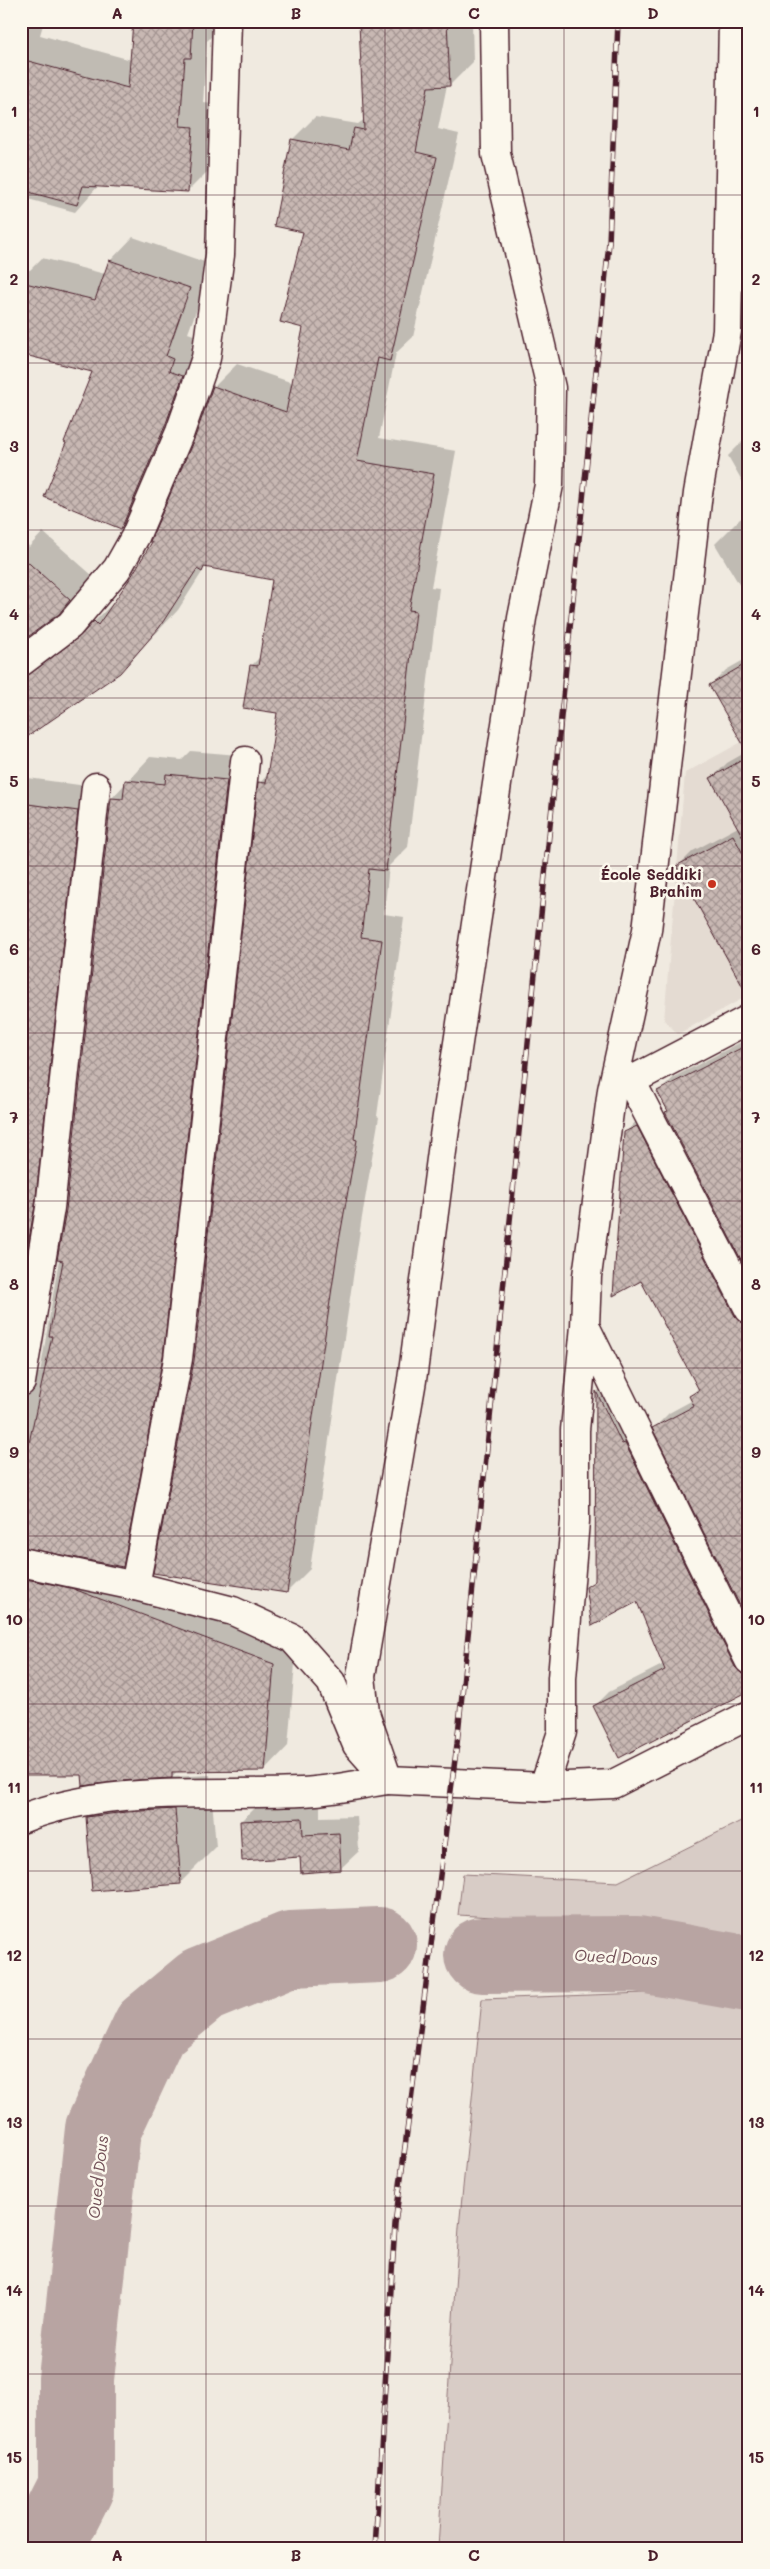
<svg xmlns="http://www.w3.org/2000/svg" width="770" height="2569" font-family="Mali,sans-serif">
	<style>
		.built { fill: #e4dbd2 }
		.grass { fill: #d8ccc6; stroke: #917678 }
		.shadow { fill: #0003 }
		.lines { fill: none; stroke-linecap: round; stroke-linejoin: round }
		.river { stroke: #b8a4a2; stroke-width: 76 }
		.building { fill: url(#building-cross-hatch); stroke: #4a1f2b }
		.minor-casing { stroke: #4a1f2b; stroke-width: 31 }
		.major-casing { stroke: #4a1f2b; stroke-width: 31 }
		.minor { stroke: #fbf7ec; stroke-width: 28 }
		.major { stroke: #fbf7ec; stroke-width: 28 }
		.rail-casing { stroke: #4a1f2b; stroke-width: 5.5 }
		.rail { stroke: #fbf7ec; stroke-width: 4; stroke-dasharray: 11; stroke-linecap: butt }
		.grid { fill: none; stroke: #4a1f2b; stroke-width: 1; stroke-opacity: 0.55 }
		.poi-dot { fill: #c8321e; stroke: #fbf7ec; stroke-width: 2 }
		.labels { text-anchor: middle; stroke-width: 5; stroke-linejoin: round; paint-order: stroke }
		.poi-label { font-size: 15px; font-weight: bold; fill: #4a1f2b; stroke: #fbf7ec; text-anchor: end }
		.water-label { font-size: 16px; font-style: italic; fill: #704e55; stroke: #fbf7ec }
		.neatline { fill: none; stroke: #4a1f2b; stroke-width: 2 }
		.grid-label { font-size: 16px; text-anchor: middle; font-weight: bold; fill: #4a1f2b }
	</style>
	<defs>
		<pattern id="building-cross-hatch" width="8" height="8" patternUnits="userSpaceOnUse" patternTransform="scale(1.25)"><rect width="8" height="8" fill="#c8b8b3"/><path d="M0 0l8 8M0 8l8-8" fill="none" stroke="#a49592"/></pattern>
	</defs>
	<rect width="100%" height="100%" fill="#f0eae0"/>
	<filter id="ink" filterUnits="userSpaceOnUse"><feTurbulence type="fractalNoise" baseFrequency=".02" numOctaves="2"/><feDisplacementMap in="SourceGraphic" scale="10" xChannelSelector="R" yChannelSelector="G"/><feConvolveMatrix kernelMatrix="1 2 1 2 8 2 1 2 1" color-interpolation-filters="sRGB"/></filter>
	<g filter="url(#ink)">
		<path class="built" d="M 749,738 L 749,995 L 678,1034 L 664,1020 L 685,773 Z"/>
		<path class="grass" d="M 749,1817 L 749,1942 L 647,1926 L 458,1915 L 463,1874 L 618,1882 Z
			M 645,1993 L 749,2011 L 749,2548 L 438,2548 L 459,2227 L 482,1999 Z"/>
		<path class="shadow" d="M 21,21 L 44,21 L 40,35 L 131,60 L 134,21 L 214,21 L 214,34 L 207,41 L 203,103 L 215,104 L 211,168 L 188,191 L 99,185 L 75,212 L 21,197 Z
			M 361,21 L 472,21 L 473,62 L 450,85 L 447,85 L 438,129 L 459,134 L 413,337 L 396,353 L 379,438 L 456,451 L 431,587 L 439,588 L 408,847 L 389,866 L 384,914 L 404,917 L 377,1116 L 379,1117 L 361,1223 L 310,1569 L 287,1592 L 195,1361 L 260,783 L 268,774 L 278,712 L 251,666 L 261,656 L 274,579 L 206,566 L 178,610 L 119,672 L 21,739 L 21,542 L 25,540 L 29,547 L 43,532 L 93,576 L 58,613 L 29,636 L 28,641 L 55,652 L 95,621 L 116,600 L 154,541 L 214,387 L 237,364 L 293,383 L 304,327 L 304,231 L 292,140 L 315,117 L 358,124 L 365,119 Z
			M 133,237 L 213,265 L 188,333 L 196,336 L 191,347 L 206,352 L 144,504 L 121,528 L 71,434 L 94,371 L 21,353 L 21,268 L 30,270 L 42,258 L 105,274 L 110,261 Z
			M 749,435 L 749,493 L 728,456 Z
			M 749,514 L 749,601 L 715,544 L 740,519 Z
			M 749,657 L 749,996 L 678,866 L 693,851 L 738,827 L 712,778 L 727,763 L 748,751 L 711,685 L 726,670 Z
			M 191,751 L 250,756 L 146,1543 L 122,1566 L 31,1547 L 41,1554 L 297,1640 L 288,1746 L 265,1770 L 178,1770 L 172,1777 L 210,1775 L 216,1847 L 181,1882 L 93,1890 L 87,1818 L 122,1783 L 138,1780 L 137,1779 L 83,1774 L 21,1774 L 21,777 L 101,788 L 34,1370 L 40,1373 L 67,1211 L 112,798 L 150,757 L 182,760 Z
			M 749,1038 L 749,1272 L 666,1112 L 669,1110 L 659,1092 L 674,1077 Z
			M 640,1117 L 749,1299 L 749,1621 L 654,1428 L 669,1413 L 693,1400 L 691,1396 L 699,1387 L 641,1279 L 625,1133 Z
			M 611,1378 L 749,1650 L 749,1690 L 594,1707 L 609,1692 L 664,1664 L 638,1600 L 588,1587 L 597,1578 L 597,1392 Z
			M 320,1800 L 320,1817 L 357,1816 L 359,1851 L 340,1869 L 301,1855 L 241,1821 L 259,1803 Z"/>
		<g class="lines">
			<path class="river" d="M 482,1955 L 637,1954 L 749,1974
				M 45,2548 L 76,2487 L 76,2379 L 103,2129 L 150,2028 L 202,1985 L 291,1949 L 379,1945"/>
		</g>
		<path class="building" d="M 133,21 L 193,21 L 191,58 L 185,58 L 180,126 L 193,127 L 188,192 L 83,186 L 77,205 L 21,190 L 21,59 L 128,88 Z
			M 447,21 L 450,86 L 428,87 L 416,152 L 437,157 L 390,361 L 378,358 L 357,461 L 434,474 L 409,610 L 416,611 L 386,871 L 369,869 L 361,937 L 382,940 L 354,1139 L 357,1140 L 338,1247 L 287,1593 L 153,1573 L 194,1361 L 258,782 L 266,783 L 277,713 L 243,708 L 250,665 L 258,666 L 272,580 L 204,567 L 202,572 L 197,569 L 159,628 L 120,673 L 21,741 L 21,677 L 30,674 L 79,637 L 94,621 L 98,625 L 131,577 L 152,542 L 150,541 L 195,437 L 213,386 L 286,412 L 303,328 L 280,322 L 303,232 L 274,226 L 291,139 L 349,150 L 354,128 L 364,130 L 359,24 Z
			M 109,260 L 190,288 L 166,356 L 173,359 L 169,371 L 183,376 L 165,426 L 121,529 L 44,497 L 66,443 L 64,442 L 92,372 L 21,354 L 21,282 L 95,300 Z
			M 21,556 L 70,600 L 59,614 L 21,642 Z
			M 749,662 L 749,755 L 709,685 Z
			M 749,756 L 749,848 L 710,778 Z
			M 166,774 L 227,780 L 163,1357 L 123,1567 L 21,1547 L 21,1480 L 52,1336 L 49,1336 L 63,1261 L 57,1260 L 66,1210 L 111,798 L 123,799 L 125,780 L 165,784 Z
			M 21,803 L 78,811 L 35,1206 L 26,1255 L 21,1254 Z
			M 733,835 L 749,865 L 749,998 L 676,866 Z
			M 749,1044 L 749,1275 L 665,1112 L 668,1111 L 657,1091 Z
			M 637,1126 L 735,1316 L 741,1322 L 749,1325 L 749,1624 L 652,1428 L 694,1406 L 689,1396 L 699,1390 L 641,1281 L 613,1296 L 624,1132 Z
			M 596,1391 L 622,1444 L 625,1443 L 735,1667 L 741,1673 L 749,1676 L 749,1691 L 619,1758 L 593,1706 L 665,1670 L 637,1602 L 592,1626 L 586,1587 L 595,1581 Z
			M 21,1578 L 71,1588 L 274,1664 L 265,1771 L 172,1772 L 172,1778 L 123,1781 L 83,1786 L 82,1775 L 21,1775 Z
			M 175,1809 L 181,1884 L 92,1891 L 86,1817 L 126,1812 Z
			M 302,1818 L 303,1835 L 339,1833 L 341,1870 L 301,1873 L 300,1857 L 242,1861 L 240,1821 Z"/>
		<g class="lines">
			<defs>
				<path id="minor" d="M 733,21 L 727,331 L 698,493 L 647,930 L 612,1090 L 587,1276 L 585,1326 L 575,1430 L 575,1521 L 562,1678 L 562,1732 L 544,1787 L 613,1784 L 749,1715
					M 21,662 L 70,625 L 117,569 L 135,537 L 180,432 L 206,358 L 220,255 L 227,21
					M 631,1081 L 749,1309
					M 615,1089 L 749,1019
					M 585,1326 L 749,1660
					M 21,1382 L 50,1208 L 96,787
					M 135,1586 L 178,1359 L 245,761
					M 21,1819 C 110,1784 208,1796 301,1792 C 330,1791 360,1784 388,1780 L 365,1713 L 361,1676 L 412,1380 L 444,1136 L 522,618 L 549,485 L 551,388 L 496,154 L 494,21"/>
				<path id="major" d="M 21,1562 L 135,1586 L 233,1611 L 292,1638 L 331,1682 L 357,1745 L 388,1780 L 544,1787"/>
			</defs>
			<use href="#minor" class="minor-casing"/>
			<use href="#major" class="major-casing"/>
			<use href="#minor" class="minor"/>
			<use href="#major" class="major"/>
			<defs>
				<path id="rail" d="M 375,2548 L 395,2224 L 457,1744 L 609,243 L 618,21"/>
			</defs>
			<use href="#rail" class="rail-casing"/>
			<use href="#rail" class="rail"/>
		</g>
	</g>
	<path class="grid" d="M 206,21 L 206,2548M 385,21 L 385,2548M 564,21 L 564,2548M 21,195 L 749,195M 21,363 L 749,363M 21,530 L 749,530M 21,698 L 749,698M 21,866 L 749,866M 21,1033 L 749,1033M 21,1201 L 749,1201M 21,1368 L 749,1368M 21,1536 L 749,1536M 21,1704 L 749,1704M 21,1871 L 749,1871M 21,2039 L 749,2039M 21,2206 L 749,2206M 21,2374 L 749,2374"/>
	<circle class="poi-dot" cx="712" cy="884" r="5"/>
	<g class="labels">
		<g class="poi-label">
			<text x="702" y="880">École Seddiki<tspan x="702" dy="17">Brahim</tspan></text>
		</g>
		<g class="water-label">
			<text transform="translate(616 1957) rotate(3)" y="6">Oued Dous</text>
			<text transform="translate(98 2177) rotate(-84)" y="6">Oued Dous</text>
		</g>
	</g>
	<rect width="770" height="2569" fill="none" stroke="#fbf7ec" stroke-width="55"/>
	<rect x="28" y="28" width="714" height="2514" class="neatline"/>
	<g class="grid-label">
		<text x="117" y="19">A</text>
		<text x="296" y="19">B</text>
		<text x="474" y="19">C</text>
		<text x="653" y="19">D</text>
		<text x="14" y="117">1</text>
		<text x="756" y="117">1</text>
		<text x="14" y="285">2</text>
		<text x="756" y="285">2</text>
		<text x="14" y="452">3</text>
		<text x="756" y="452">3</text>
		<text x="14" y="620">4</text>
		<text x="756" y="620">4</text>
		<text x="14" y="787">5</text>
		<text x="756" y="787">5</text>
		<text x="14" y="955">6</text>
		<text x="756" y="955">6</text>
		<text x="14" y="1123">7</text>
		<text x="756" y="1123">7</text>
		<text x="14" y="1290">8</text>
		<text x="756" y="1290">8</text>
		<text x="14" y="1458">9</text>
		<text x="756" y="1458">9</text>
		<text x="14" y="1625">10</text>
		<text x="756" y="1625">10</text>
		<text x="14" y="1793">11</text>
		<text x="756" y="1793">11</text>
		<text x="14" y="1961">12</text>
		<text x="756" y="1961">12</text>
		<text x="14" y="2128">13</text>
		<text x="756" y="2128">13</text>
		<text x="14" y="2296">14</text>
		<text x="756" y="2296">14</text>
		<text x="14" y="2463">15</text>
		<text x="756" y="2463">15</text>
		<text x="117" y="2561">A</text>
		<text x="296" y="2561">B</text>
		<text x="474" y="2561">C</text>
		<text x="653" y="2561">D</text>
	</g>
</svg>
